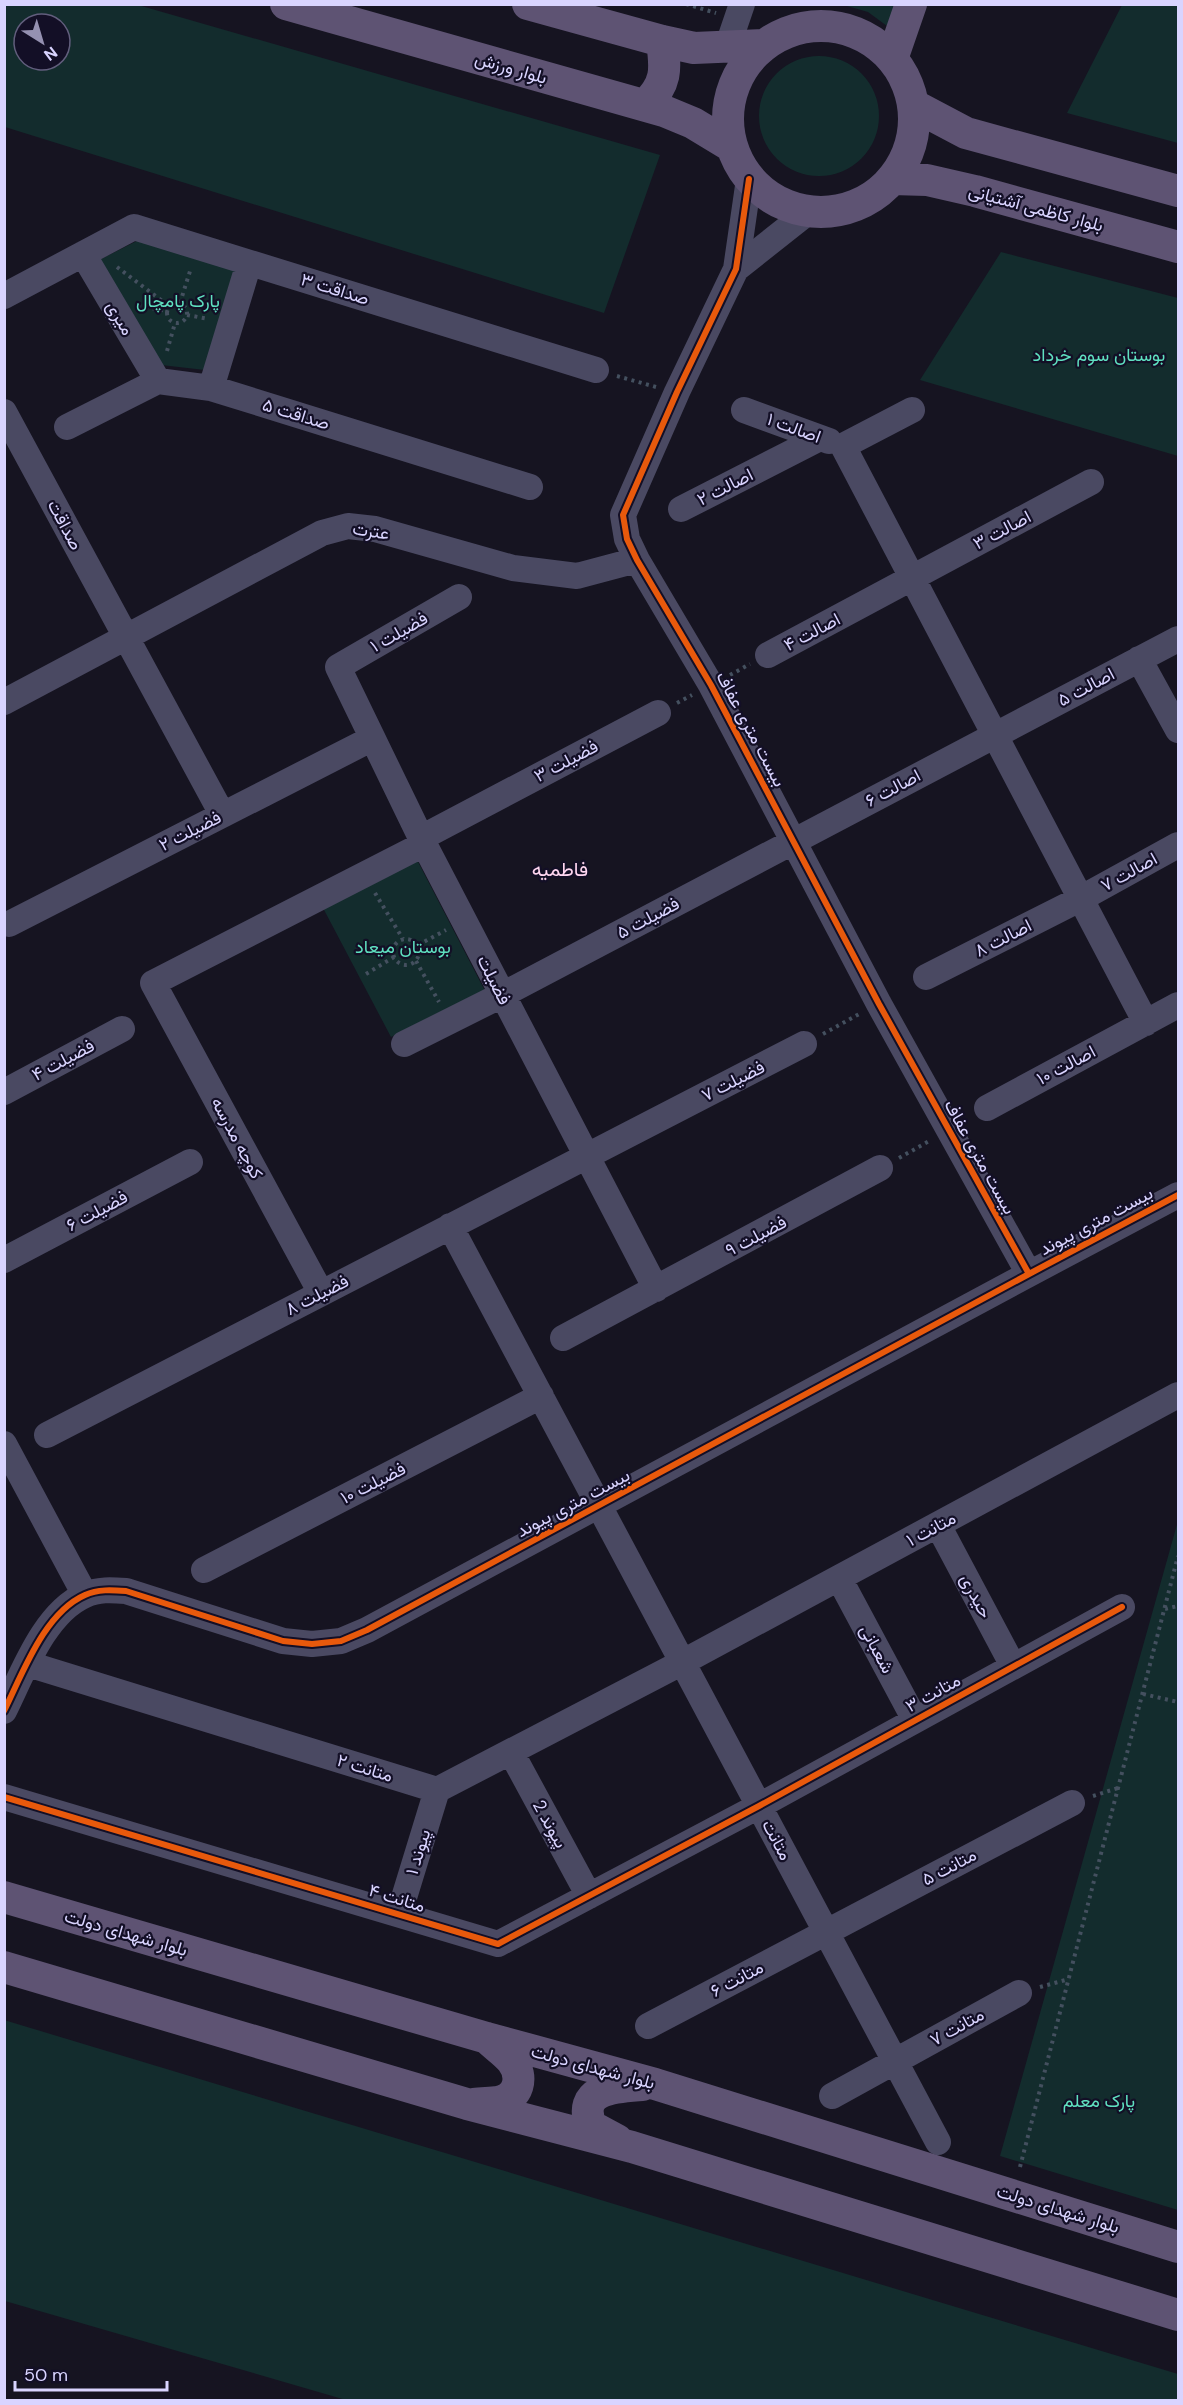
<svg xmlns="http://www.w3.org/2000/svg" width="1183" height="2405" font-family="'DM Sans',Vazirmatn,sans-serif">
	<style>
		.green { fill: #132c2d; fill-rule: evenodd }
		.lines { fill: none; stroke-linecap: round; stroke-linejoin: round }
		.path { stroke: #44505f; stroke-width: 4; stroke-dasharray: 3 4.5; stroke-linecap: butt }
		.minor { stroke: #4a4962; stroke-width: 26 }
		.major { stroke: #5e5373; stroke-width: 32 }
		.cycleway-casing { stroke: #130f26; stroke-width: 10 }
		.cycleway { stroke: #e8590c; stroke-width: 6 }
		.labels { text-anchor: middle; stroke-width: 4.5; stroke-linejoin: round; paint-order: stroke }
		.street-label { font-size: 18px; fill: #d9d4ff; stroke: #130f26 }
		.park-label { font-size: 18px; fill: #5fe0c0; stroke: #130f26 }
		.neighbourhood-label { font-size: 20px; fill: #ffd6f0; stroke: #130f26 }
	</style>
	<rect width="100%" height="100%" fill="#161421"/>
	<path class="green" d="M 848,4 L 895,5 L 887,26 L 868,12 L 847,6 Z
		M 4,5 L 138,5 L 660,155 L 604,313 L 5,127 ZM 24,24 L 60,24 L 60,60 L 24,60 Z
		M 1122,5 L 1178,5 L 1178,143 L 1067,113 Z
		M759 116a60 60 0 1 1 120 0a60 60 0 1 1-120 0Z
		M 139,240 L 237,271 L 205,370 L 161,365 L 99,260 Z
		M 1001,252 L 1178,298 L 1178,456 L 920,380 Z
		M 416,858 L 485,991 L 391,1037 L 322,906 Z
		M 1178,1521 L 1178,2210 L 1000,2156 Z
		M 4,2020 L 1178,2374 L 1178,2400 L 346,2400 L 5,2301 Z"/>
	<g class="lines">
		<path class="path" d="M 686,4 L 716,13
			M 117,267 L 169,306
			M 180,303 L 191,268
			M167 313a10 10 0 1 1 20 0a10 10 0 1 1-20 0Z
			M 138,306 L 167,311
			M 187,315 L 209,319
			M 167,351 L 175,323
			M 617,376 L 656,387
			M 730,675 L 750,664
			M 677,703 L 692,695
			M 375,893 L 403,939
			M393 952a13 13 0 1 1 26 0a13 13 0 1 1-26 0Z
			M 418,945 L 446,930
			M 416,961 L 439,1002
			M 366,974 L 394,957
			M 823,1034 L 861,1013
			M 899,1158 L 931,1140
			M 1165,1609 L 1178,1606
			M 1143,1694 L 1178,1702
			M 1093,1796 L 1118,1788
			M 1040,1987 L 1069,1979
			M 1020,2167 L 1178,1556"/>
		<path class="minor" d="M 727,48 L 742,4
			M 749,179 L 736,269 L 677,392 L 623,515 L 627,539 L 637,560 L 711,685 L 879,1004 L 1029,1274
			M 83,254 L 158,381
			M 736,269 L 808,212
			M 4,296 L 134,227 L 596,370
			M 211,388 L 249,263
			M 744,410 L 829,441
			M 4,412 L 222,814
			M 67,427 L 158,381 L 211,388 L 530,487
			M 843,446 L 1146,1023
			M 843,446 L 912,410
			M 681,509 L 820,438
			M 459,597 L 338,667 L 421,838 L 656,1289
			M 768,655 L 1091,482
			M 1139,659 L 1178,730
			M 4,702 L 322,533 L 348,526 L 375,529 L 513,568 L 577,576 L 637,560
			M 421,838 L 658,713
			M 9,924 L 371,739
			M 926,977 L 1080,899 L 1178,845
			M 404,1044 L 502,995 L 1178,639
			M 4,1092 L 122,1029
			M 987,1108 L 1178,1005
			M 450,1226 L 938,2142
			M 4,1260 L 190,1162
			M 321,1293 L 153,983 L 424,844
			M 563,1338 L 880,1168
			M 47,1435 L 804,1044
			M 4,1444 L 85,1595
			M 938,1525 L 1013,1666
			M 204,1570 L 541,1396
			M 839,1578 L 915,1720
			M 28,1664 L 437,1790 L 683,1662 L 1178,1395
			M 4,1711 C 23,1673 44,1613 85,1595 C 98,1589 112,1590 126,1591 L 283,1641 L 312,1644 L 341,1641 L 367,1630 L 1029,1274 L 1178,1195
			M 511,1752 L 589,1896
			M 4,1797 L 498,1944 L 759,1806 L 1122,1607
			M 399,1914 L 437,1790
			M 648,2026 L 1072,1803
			M 832,2096 L 1019,1993"/>
		<path class="major" d="M 286,4 L 664,111 L 693,123 L 731,146
			M 528,4 L 662,41 L 694,48 L 764,45
			M728 119a93 93 0 1 1 186 0a93 93 0 1 1-186 0Z
			M 892,59 L 911,4
			M 645,105 C 667,84 666,70 662,41
			M 913,105 L 966,133 L 1178,191
			M 892,179 L 927,180 L 975,191 L 1178,247
			M 4,1897 L 487,2038 L 655,2084 L 1178,2247
			M 4,1967 L 467,2104 L 632,2147 L 1178,2315
			M 474,2104 C 482,2103 490,2103 498,2102 C 519,2098 524,2077 512,2061 C 506,2053 495,2046 487,2038
			M 617,2140 L 591,2126 C 576,2088 616,2087 642,2085"/>
		<defs>
			<path id="cycleway" d="M 749,179 L 736,269 L 677,392 L 623,515 L 627,539 L 637,560 L 711,685 L 879,1004 L 1029,1274
				M 4,1711 C 23,1673 44,1613 85,1595 C 98,1589 112,1590 126,1591 L 283,1641 L 312,1644 L 341,1641 L 367,1630 L 1029,1274 L 1178,1195
				M 4,1797 L 498,1944 L 759,1806 L 1122,1607"/>
		</defs>
		<use href="#cycleway" class="cycleway-casing"/>
		<use href="#cycleway" class="cycleway"/>
	</g>
	<g class="labels">
		<g class="street-label">
			<text transform="translate(511 68) rotate(16)" y="6">بلوار ورزش</text>
			<text transform="translate(1036 208) rotate(15)" y="6">بلوار کاظمی آشتیانی</text>
			<text transform="translate(335 289) rotate(17)" y="6">صداقت ۳</text>
			<text transform="translate(120 318) rotate(59)" y="6">میری</text>
			<text transform="translate(296 414) rotate(17)" y="6">صداقت ۵</text>
			<text transform="translate(794 428) rotate(20)" y="6">اصالت ۱</text>
			<text transform="translate(725 487) rotate(-27)" y="6">اصالت ۲</text>
			<text transform="translate(65 525) rotate(62)" y="6">صداقت</text>
			<text transform="translate(1002 530) rotate(-28)" y="6">اصالت ۳</text>
			<text transform="translate(371 531) rotate(9)" y="6">عترت</text>
			<text transform="translate(399 632) rotate(-30)" y="6">فضیلت ۱</text>
			<text transform="translate(812 632) rotate(-28)" y="6">اصالت ۴</text>
			<text transform="translate(1086 687) rotate(-28)" y="6">اصالت ۵</text>
			<text transform="translate(751 729) rotate(62)" y="6">بیست متری عفاف</text>
			<text transform="translate(566 761) rotate(-28)" y="6">فضیلت ۳</text>
			<text transform="translate(893 788) rotate(-28)" y="6">اصالت ۶</text>
			<text transform="translate(190 831) rotate(-27)" y="6">فضیلت ۲</text>
			<text transform="translate(1129 872) rotate(-29)" y="6">اصالت ۷</text>
			<text transform="translate(648 918) rotate(-28)" y="6">فضیلت ۵</text>
			<text transform="translate(1003 938) rotate(-27)" y="6">اصالت ۸</text>
			<text transform="translate(494 980) rotate(63)" y="6">فضیلت</text>
			<text transform="translate(63 1060) rotate(-28)" y="6">فضیلت ۴</text>
			<text transform="translate(1066 1065) rotate(-28)" y="6">اصالت ۱۰</text>
			<text transform="translate(733 1081) rotate(-27)" y="6">فضیلت ۷</text>
			<text transform="translate(237 1138) rotate(62)" y="6">کوچه مدرسه</text>
			<text transform="translate(980 1157) rotate(61)" y="6">بیست متری عفاف</text>
			<text transform="translate(97 1211) rotate(-28)" y="6">فضیلت ۶</text>
			<text transform="translate(1096 1221) rotate(-28)" y="6">بیست متری پیوند</text>
			<text transform="translate(756 1236) rotate(-28)" y="6">فضیلت ۹</text>
			<text transform="translate(317 1295) rotate(-27)" y="6">فضیلت ۸</text>
			<text transform="translate(373 1483) rotate(-27)" y="6">فضیلت ۱۰</text>
			<text transform="translate(573 1503) rotate(-28)" y="6">بیست متری پیوند</text>
			<text transform="translate(931 1529) rotate(-28)" y="6">متانت ۱</text>
			<text transform="translate(976 1596) rotate(62)" y="6">حیدری</text>
			<text transform="translate(877 1649) rotate(62)" y="6">شعبانی</text>
			<text transform="translate(933 1693) rotate(-29)" y="6">متانت ۳</text>
			<text transform="translate(365 1768) rotate(17)" y="6">متانت ۲</text>
			<text transform="translate(550 1824) rotate(61)" y="6">پیوند 2</text>
			<text transform="translate(777 1840) rotate(62)" y="6">متانت</text>
			<text transform="translate(418 1852) rotate(-73)" y="6">پیوند ۱</text>
			<text transform="translate(949 1867) rotate(-28)" y="6">متانت ۵</text>
			<text transform="translate(397 1898) rotate(17)" y="6">متانت ۴</text>
			<text transform="translate(126 1933) rotate(16)" y="6">بلوار شهدای دولت</text>
			<text transform="translate(737 1979) rotate(-28)" y="6">متانت ۶</text>
			<text transform="translate(957 2027) rotate(-29)" y="6">متانت ۷</text>
			<text transform="translate(593 2067) rotate(15)" y="6">بلوار شهدای دولت</text>
			<text transform="translate(1058 2209) rotate(17)" y="6">بلوار شهدای دولت</text>
		</g>
		<g class="park-label">
			<text x="178" y="307">پارک پامچال</text>
			<text x="1099" y="361">بوستان سوم خرداد</text>
			<text x="403" y="953">بوستان میعاد</text>
			<text x="1099" y="2107">پارک معلم</text>
		</g>
		<g class="neighbourhood-label">
			<text x="560" y="876">فاطمیه</text>
		</g>
	</g>
	<rect width="1183" height="2405" fill="none" stroke="#d9d4ff" stroke-width="12"/>
	<g transform="translate(42 42) rotate(143)"><circle r="28" fill="#130f26" stroke="#625e7d" stroke-width="1.5"/>
	<path d="M0-4.5L10 22L0 15L-10 22Z" fill="#9591b1"/>
	<text y="-9" font-size="16" font-weight="bold" text-anchor="middle" fill="#d9d4ff">N</text>
	</g>
	<path d="M15 2381v9h152v-9" fill="none" stroke="#d9d4ff" stroke-width="3"/>
	<text x="24" y="2381" font-size="18" fill="#d9d4ff" stroke="#130f26" stroke-width="4.5" paint-order="stroke">50 m</text>
</svg>
